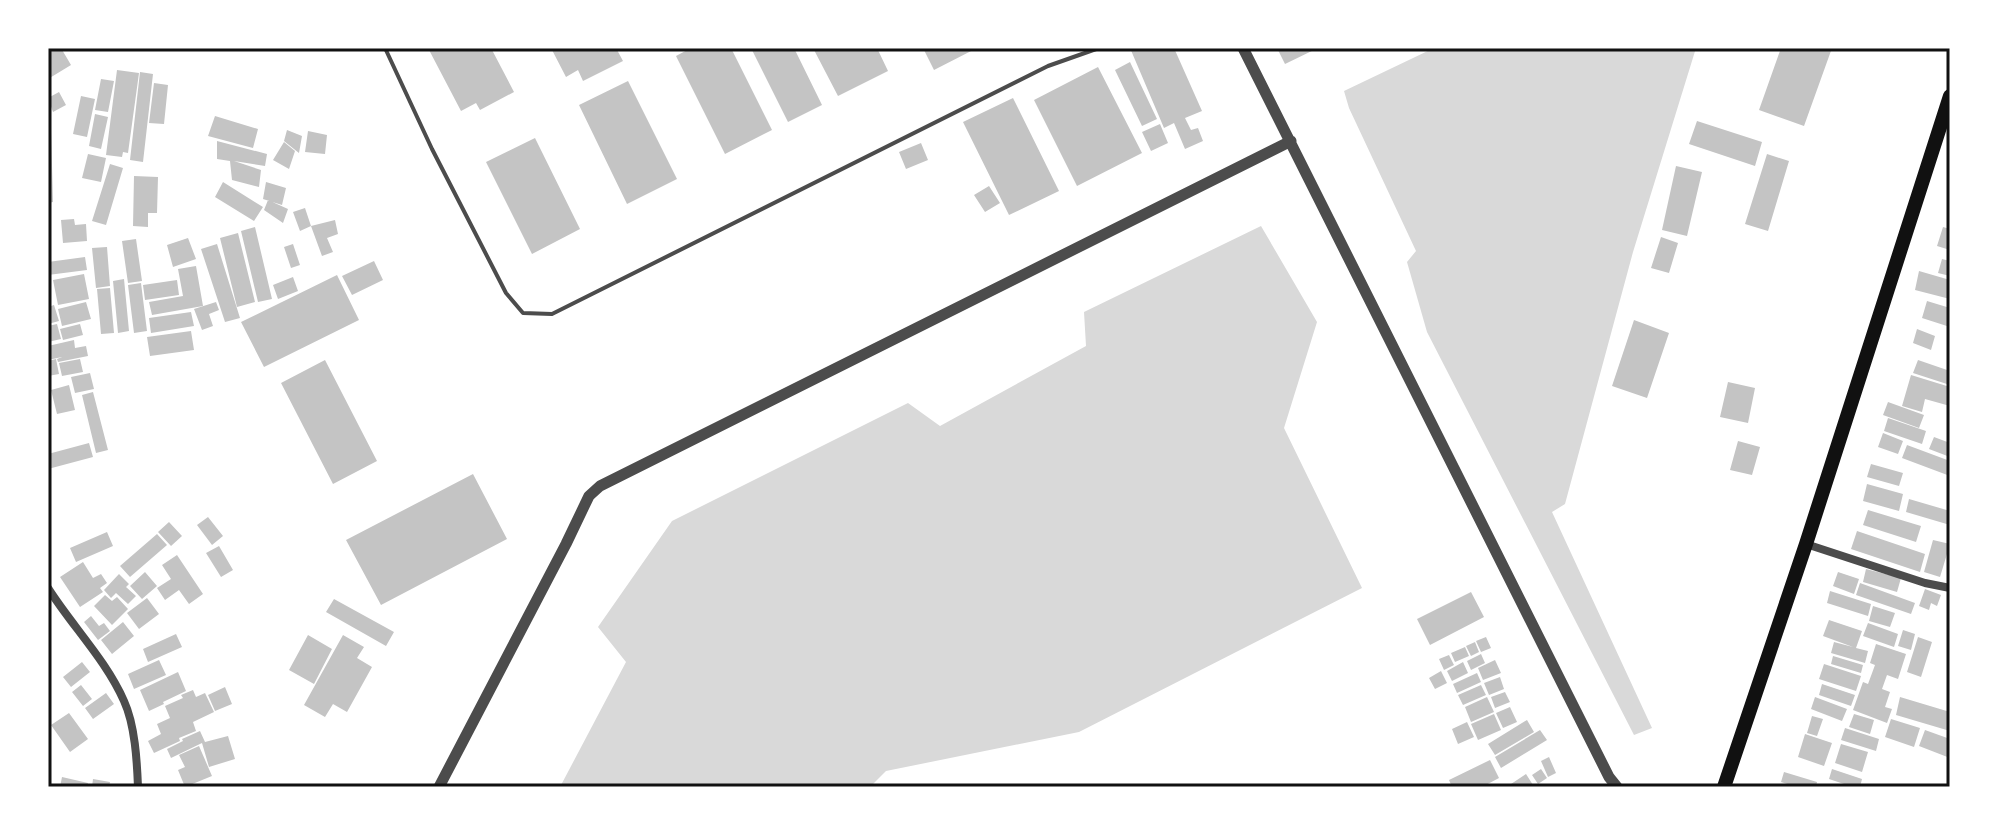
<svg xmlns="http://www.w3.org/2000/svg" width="1998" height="835" font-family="'Public Sans',sans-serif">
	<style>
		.water { fill: #d9d9d9 }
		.building { fill: #c4c4c4 }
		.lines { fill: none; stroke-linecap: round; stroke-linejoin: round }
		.service { stroke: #4c4c4c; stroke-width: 4 }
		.minor { stroke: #4c4c4c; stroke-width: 8 }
		.tertiary { stroke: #4c4c4c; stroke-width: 11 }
		.primary { stroke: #111; stroke-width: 14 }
		.neatline { fill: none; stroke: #111; stroke-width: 3 }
	</style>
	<rect width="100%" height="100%" fill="#fff"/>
	<path class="water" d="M 1434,48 L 1696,48 L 1633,252 L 1565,504 L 1552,512 L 1652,728 L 1634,735 L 1427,332 L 1407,262 L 1416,251 L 1349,108 L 1344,91 Z
		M 1261,226 L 1317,322 L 1284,428 L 1362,588 L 1079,732 L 886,771 L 870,787 L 560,787 L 626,662 L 598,627 L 672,521 L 908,403 L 940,426 L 1086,346 L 1084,312 Z"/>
	<path class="building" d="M 52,48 L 61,48 L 71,65 L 48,79 L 48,50 Z
		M 428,48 L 491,48 L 514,92 L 480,110 L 476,103 L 461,111 Z
		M 551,48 L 616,48 L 623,61 L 583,81 L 578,70 L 566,77 Z
		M 691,48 L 731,48 L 772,130 L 725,154 L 676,56 Z
		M 751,48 L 794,48 L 822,105 L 788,122 Z
		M 813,48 L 877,48 L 888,71 L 838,96 Z
		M 923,48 L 977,48 L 934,70 Z
		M 1130,48 L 1174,48 L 1202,111 L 1185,118 L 1191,130 L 1198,128 L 1203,141 L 1185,149 L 1174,123 L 1164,128 Z
		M 1277,48 L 1318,48 L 1285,64 Z
		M 1781,48 L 1832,48 L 1804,126 L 1759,110 Z
		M 1130,62 L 1157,119 L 1142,126 L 1115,70 Z
		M 1098,67 L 1142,153 L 1077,186 L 1034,100 Z
		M 117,70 L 139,73 L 128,153 L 123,152 L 122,157 L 106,155 Z
		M 140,72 L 153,74 L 143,162 L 130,160 Z
		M 101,79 L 114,81 L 108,112 L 95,110 Z
		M 628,81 L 677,179 L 627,204 L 579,105 Z
		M 154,83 L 168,85 L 164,124 L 149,123 Z
		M 59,92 L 66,105 L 53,112 L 48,98 Z
		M 81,96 L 95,99 L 87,137 L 73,134 Z
		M 1013,98 L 1059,191 L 1009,215 L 963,122 Z
		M 95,114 L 108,117 L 101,149 L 89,146 Z
		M 215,116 L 258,129 L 253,148 L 208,136 Z
		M 1697,121 L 1762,142 L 1755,166 L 1689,144 Z
		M 1160,124 L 1168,143 L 1151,151 L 1142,132 Z
		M 51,129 L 53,202 L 48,203 L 48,130 Z
		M 287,130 L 302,136 L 299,153 L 284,141 Z
		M 308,131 L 327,135 L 325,154 L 305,152 Z
		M 535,138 L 580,229 L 532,254 L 486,162 Z
		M 217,141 L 267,154 L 265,166 L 234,161 L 261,170 L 259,187 L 232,180 L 230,161 L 217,159 Z
		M 284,142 L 295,151 L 289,169 L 273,160 Z
		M 921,143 L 928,160 L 906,169 L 899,152 Z
		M 88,154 L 106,158 L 101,182 L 82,178 Z
		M 1767,154 L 1789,161 L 1768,231 L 1745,224 Z
		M 110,164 L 123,168 L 106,225 L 92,221 Z
		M 1676,166 L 1702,172 L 1687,236 L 1662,230 Z
		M 134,176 L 158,177 L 157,213 L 148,213 L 148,227 L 133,226 Z
		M 223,182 L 263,207 L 254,221 L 215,197 Z
		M 266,182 L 286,188 L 282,205 L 263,199 Z
		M 989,186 L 1000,203 L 985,212 L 974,195 Z
		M 268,200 L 288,209 L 283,223 L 264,210 Z
		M 305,208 L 311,226 L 300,231 L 293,212 Z
		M 74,219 L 75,225 L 86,224 L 87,241 L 63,243 L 61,220 Z
		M 335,220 L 338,234 L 327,238 L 333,252 L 322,256 L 311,226 Z
		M 255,227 L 272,299 L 258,302 L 241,231 Z
		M 1943,227 L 1950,229 L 1950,250 L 1937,246 Z
		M 238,233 L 255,302 L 237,307 L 220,238 Z
		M 1661,237 L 1678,243 L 1669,273 L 1651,268 Z
		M 188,238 L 196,259 L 173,267 L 167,245 Z
		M 136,239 L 142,281 L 128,283 L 122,241 Z
		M 217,244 L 240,318 L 225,322 L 201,249 Z
		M 293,244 L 300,265 L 291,268 L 284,247 Z
		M 107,247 L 110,286 L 96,288 L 92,248 Z
		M 85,257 L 87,270 L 48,275 L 48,262 Z
		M 1942,259 L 1950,261 L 1950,276 L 1938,273 Z
		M 374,261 L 383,280 L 352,295 L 342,276 Z
		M 196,266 L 203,306 L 152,315 L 149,302 L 183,296 L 178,269 Z
		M 1919,271 L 1950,280 L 1950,299 L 1915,290 Z
		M 84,274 L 89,299 L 58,305 L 53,280 Z
		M 337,275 L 359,320 L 264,367 L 241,322 Z
		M 293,277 L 298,291 L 278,299 L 273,285 Z
		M 124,279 L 129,331 L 118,333 L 113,281 Z
		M 177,280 L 179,295 L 145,300 L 143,285 Z
		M 141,283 L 147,331 L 134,333 L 128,285 Z
		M 110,288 L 114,333 L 101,334 L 97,289 Z
		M 1927,301 L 1950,308 L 1950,327 L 1922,318 Z
		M 86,302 L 91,319 L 62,326 L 58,309 Z
		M 216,302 L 219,310 L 209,314 L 213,326 L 202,330 L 194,309 Z
		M 54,305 L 59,321 L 48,324 L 48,307 Z
		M 191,312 L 194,326 L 151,333 L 149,318 Z
		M 1634,320 L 1669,333 L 1647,398 L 1612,386 Z
		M 57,324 L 61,339 L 48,342 L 48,326 Z
		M 80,324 L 83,335 L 63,340 L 60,329 Z
		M 1917,329 L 1935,336 L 1931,350 L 1913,343 Z
		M 191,331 L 194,350 L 150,356 L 147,337 Z
		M 74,340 L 75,348 L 86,346 L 88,356 L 58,362 L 57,359 L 62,357 L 48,360 L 48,346 Z
		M 56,359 L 59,374 L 48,376 L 48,361 Z
		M 80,359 L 83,372 L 62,376 L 59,363 Z
		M 325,360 L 377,461 L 333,484 L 281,383 Z
		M 1918,360 L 1950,371 L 1950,385 L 1913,373 Z
		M 90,373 L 94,389 L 75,393 L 71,377 Z
		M 1911,375 L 1950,387 L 1950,406 L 1925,399 L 1922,412 L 1902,406 Z
		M 1728,382 L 1755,388 L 1748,423 L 1720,417 Z
		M 69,385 L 75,410 L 57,414 L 51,390 Z
		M 93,392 L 108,450 L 96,453 L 82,395 Z
		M 1888,402 L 1924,415 L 1919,428 L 1883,415 Z
		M 1888,418 L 1926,431 L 1922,444 L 1884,431 Z
		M 1883,433 L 1903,441 L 1898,454 L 1878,447 Z
		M 1934,437 L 1950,443 L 1950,457 L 1929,449 Z
		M 1738,441 L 1760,447 L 1752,475 L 1730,470 Z
		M 89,443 L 93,457 L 48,469 L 48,454 Z
		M 1907,445 L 1950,461 L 1950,476 L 1902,458 Z
		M 1871,464 L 1903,473 L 1899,486 L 1867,477 Z
		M 473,474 L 507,539 L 381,605 L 346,540 Z
		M 1867,484 L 1903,494 L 1899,511 L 1863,501 Z
		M 1909,499 L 1950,511 L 1950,525 L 1906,512 Z
		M 1868,510 L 1921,526 L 1916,542 L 1863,525 Z
		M 208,517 L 223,536 L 212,545 L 197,525 Z
		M 169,522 L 182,536 L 171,546 L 158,532 Z
		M 1857,531 L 1925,554 L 1920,572 L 1851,549 Z
		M 107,532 L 113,546 L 76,562 L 70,548 Z
		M 157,534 L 167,545 L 130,577 L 120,566 Z
		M 1933,540 L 1950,544 L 1940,577 L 1924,572 Z
		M 219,546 L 233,570 L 221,577 L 206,553 Z
		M 177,555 L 203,594 L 189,604 L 179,590 L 165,600 L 157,588 L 171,579 L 162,565 Z
		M 83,562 L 93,578 L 101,574 L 107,583 L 100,588 L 103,592 L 80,607 L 60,577 Z
		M 1866,569 L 1901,578 L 1897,592 L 1863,582 Z
		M 145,572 L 157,586 L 142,599 L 130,586 Z
		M 1838,572 L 1859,579 L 1854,594 L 1833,586 Z
		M 119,574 L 129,584 L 126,587 L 136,596 L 128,604 L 116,593 L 111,598 L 104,590 Z
		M 1860,583 L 1915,603 L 1911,614 L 1856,595 Z
		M 1925,589 L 1941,595 L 1937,606 L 1931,603 L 1929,610 L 1919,606 Z
		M 1830,591 L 1871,604 L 1868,616 L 1827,603 Z
		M 1471,592 L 1484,617 L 1430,645 L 1417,619 Z
		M 105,595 L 112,601 L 117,597 L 128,609 L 112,625 L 94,606 Z
		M 147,598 L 159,614 L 139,629 L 127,613 Z
		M 334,599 L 394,632 L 386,646 L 326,612 Z
		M 1873,606 L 1895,613 L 1890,627 L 1869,621 Z
		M 91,616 L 99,626 L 104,623 L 110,631 L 98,640 L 84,622 Z
		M 1829,620 L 1862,631 L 1856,648 L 1868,651 L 1865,663 L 1831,653 L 1834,642 L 1853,647 L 1823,636 Z
		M 123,622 L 134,636 L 112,654 L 101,640 Z
		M 1868,623 L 1898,634 L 1894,647 L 1863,636 Z
		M 1903,630 L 1915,634 L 1911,650 L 1898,646 Z
		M 176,634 L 182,647 L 148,662 L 143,649 Z
		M 308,635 L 332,649 L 314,684 L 289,670 Z
		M 343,635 L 364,647 L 357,658 L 372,667 L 347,712 L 333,704 L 325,717 L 304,705 Z
		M 1486,637 L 1491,648 L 1481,652 L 1476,641 Z
		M 1918,637 L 1932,642 L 1921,677 L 1907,672 Z
		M 1475,642 L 1479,652 L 1471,656 L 1466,646 Z
		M 1876,644 L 1906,654 L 1898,679 L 1887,675 L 1882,689 L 1890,692 L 1885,707 L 1892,709 L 1887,723 L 1853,710 L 1863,682 L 1868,684 L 1875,665 L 1870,663 Z
		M 1465,647 L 1469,656 L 1455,662 L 1451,653 Z
		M 1481,654 L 1485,663 L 1471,670 L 1467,661 Z
		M 1449,655 L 1454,665 L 1444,670 L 1439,659 Z
		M 1833,656 L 1863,665 L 1861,673 L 1831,664 Z
		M 159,660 L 166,675 L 134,689 L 128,674 Z
		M 1495,660 L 1501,673 L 1483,680 L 1478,668 Z
		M 82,662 L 90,672 L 71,687 L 63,677 Z
		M 1463,662 L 1468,673 L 1452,681 L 1447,671 Z
		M 1824,664 L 1861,676 L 1856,691 L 1819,679 Z
		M 1441,671 L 1447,683 L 1435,689 L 1429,678 Z
		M 178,672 L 186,691 L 163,702 L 164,704 L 149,711 L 140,690 Z
		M 1477,673 L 1481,682 L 1457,693 L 1453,684 Z
		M 1500,677 L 1504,689 L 1489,695 L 1484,683 Z
		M 1822,684 L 1855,695 L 1851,706 L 1819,695 Z
		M 81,685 L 92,699 L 83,706 L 72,692 Z
		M 1481,685 L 1486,695 L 1463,705 L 1458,695 Z
		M 225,687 L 232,704 L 215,711 L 208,695 Z
		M 193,690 L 196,697 L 205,693 L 214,712 L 193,722 L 196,731 L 179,738 L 180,741 L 154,753 L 148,741 L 161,734 L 157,724 L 170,718 L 165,706 L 183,698 L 181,695 Z
		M 1505,692 L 1510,702 L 1495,708 L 1491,697 Z
		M 106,693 L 114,704 L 93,719 L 85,708 Z
		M 1487,697 L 1494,712 L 1471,722 L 1465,707 Z
		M 1815,697 L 1847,709 L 1842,721 L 1811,709 Z
		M 1900,697 L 1950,712 L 1950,731 L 1896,715 Z
		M 1510,707 L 1517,722 L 1503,728 L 1496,713 Z
		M 69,713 L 88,739 L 70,752 L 51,725 Z
		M 1494,714 L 1501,730 L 1478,740 L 1471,724 Z
		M 1854,714 L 1874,720 L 1870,734 L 1849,727 Z
		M 1812,716 L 1823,719 L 1817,736 L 1807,733 Z
		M 1891,719 L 1920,728 L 1914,747 L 1885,737 Z
		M 1527,720 L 1534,732 L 1495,755 L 1488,744 Z
		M 1467,722 L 1474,737 L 1458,744 L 1452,729 Z
		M 1845,728 L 1879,739 L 1876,751 L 1841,740 Z
		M 1540,730 L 1547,740 L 1501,768 L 1495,757 Z
		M 1925,730 L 1950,739 L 1950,758 L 1919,746 Z
		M 200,731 L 205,742 L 228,736 L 235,759 L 209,767 L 202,743 L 171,758 L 167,749 L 183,741 L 182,739 Z
		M 1805,734 L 1832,743 L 1824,766 L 1798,757 Z
		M 1841,744 L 1868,752 L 1862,772 L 1835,763 Z
		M 199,746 L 212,776 L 185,787 L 178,770 L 185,767 L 179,755 Z
		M 1549,757 L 1556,773 L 1548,777 L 1541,761 Z
		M 1490,760 L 1499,778 L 1482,787 L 1452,787 L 1449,780 Z
		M 1541,769 L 1547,778 L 1538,784 L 1532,775 Z
		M 1832,769 L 1862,779 L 1860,787 L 1853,787 L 1829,779 Z
		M 1784,772 L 1817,782 L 1816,787 L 1797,787 L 1781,782 Z
		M 1526,774 L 1533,785 L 1529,787 L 1513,787 L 1511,784 Z
		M 62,777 L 88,783 L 87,787 L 60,787 Z
		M 93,779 L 110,782 L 109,787 L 92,787 Z"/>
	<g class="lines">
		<path class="service" d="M 385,48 L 432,149 L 506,293 L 523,313 L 552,314 L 1048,66 L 1099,48"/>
		<path class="minor" d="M 1806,544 L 1925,583 L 1950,588
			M 48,588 C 72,626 106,660 124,701 C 135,725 137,761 138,787"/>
		<path class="tertiary" d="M 1243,48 L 1609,777 L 1617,787
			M 439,787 L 566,544 L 589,496 L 600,486 L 1291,141"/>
		<path class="primary" d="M 1724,787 L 1806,544 L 1950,96"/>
	</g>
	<rect width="1998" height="835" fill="none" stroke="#ffffff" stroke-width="100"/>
	<rect x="50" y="50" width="1898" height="735" class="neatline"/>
</svg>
